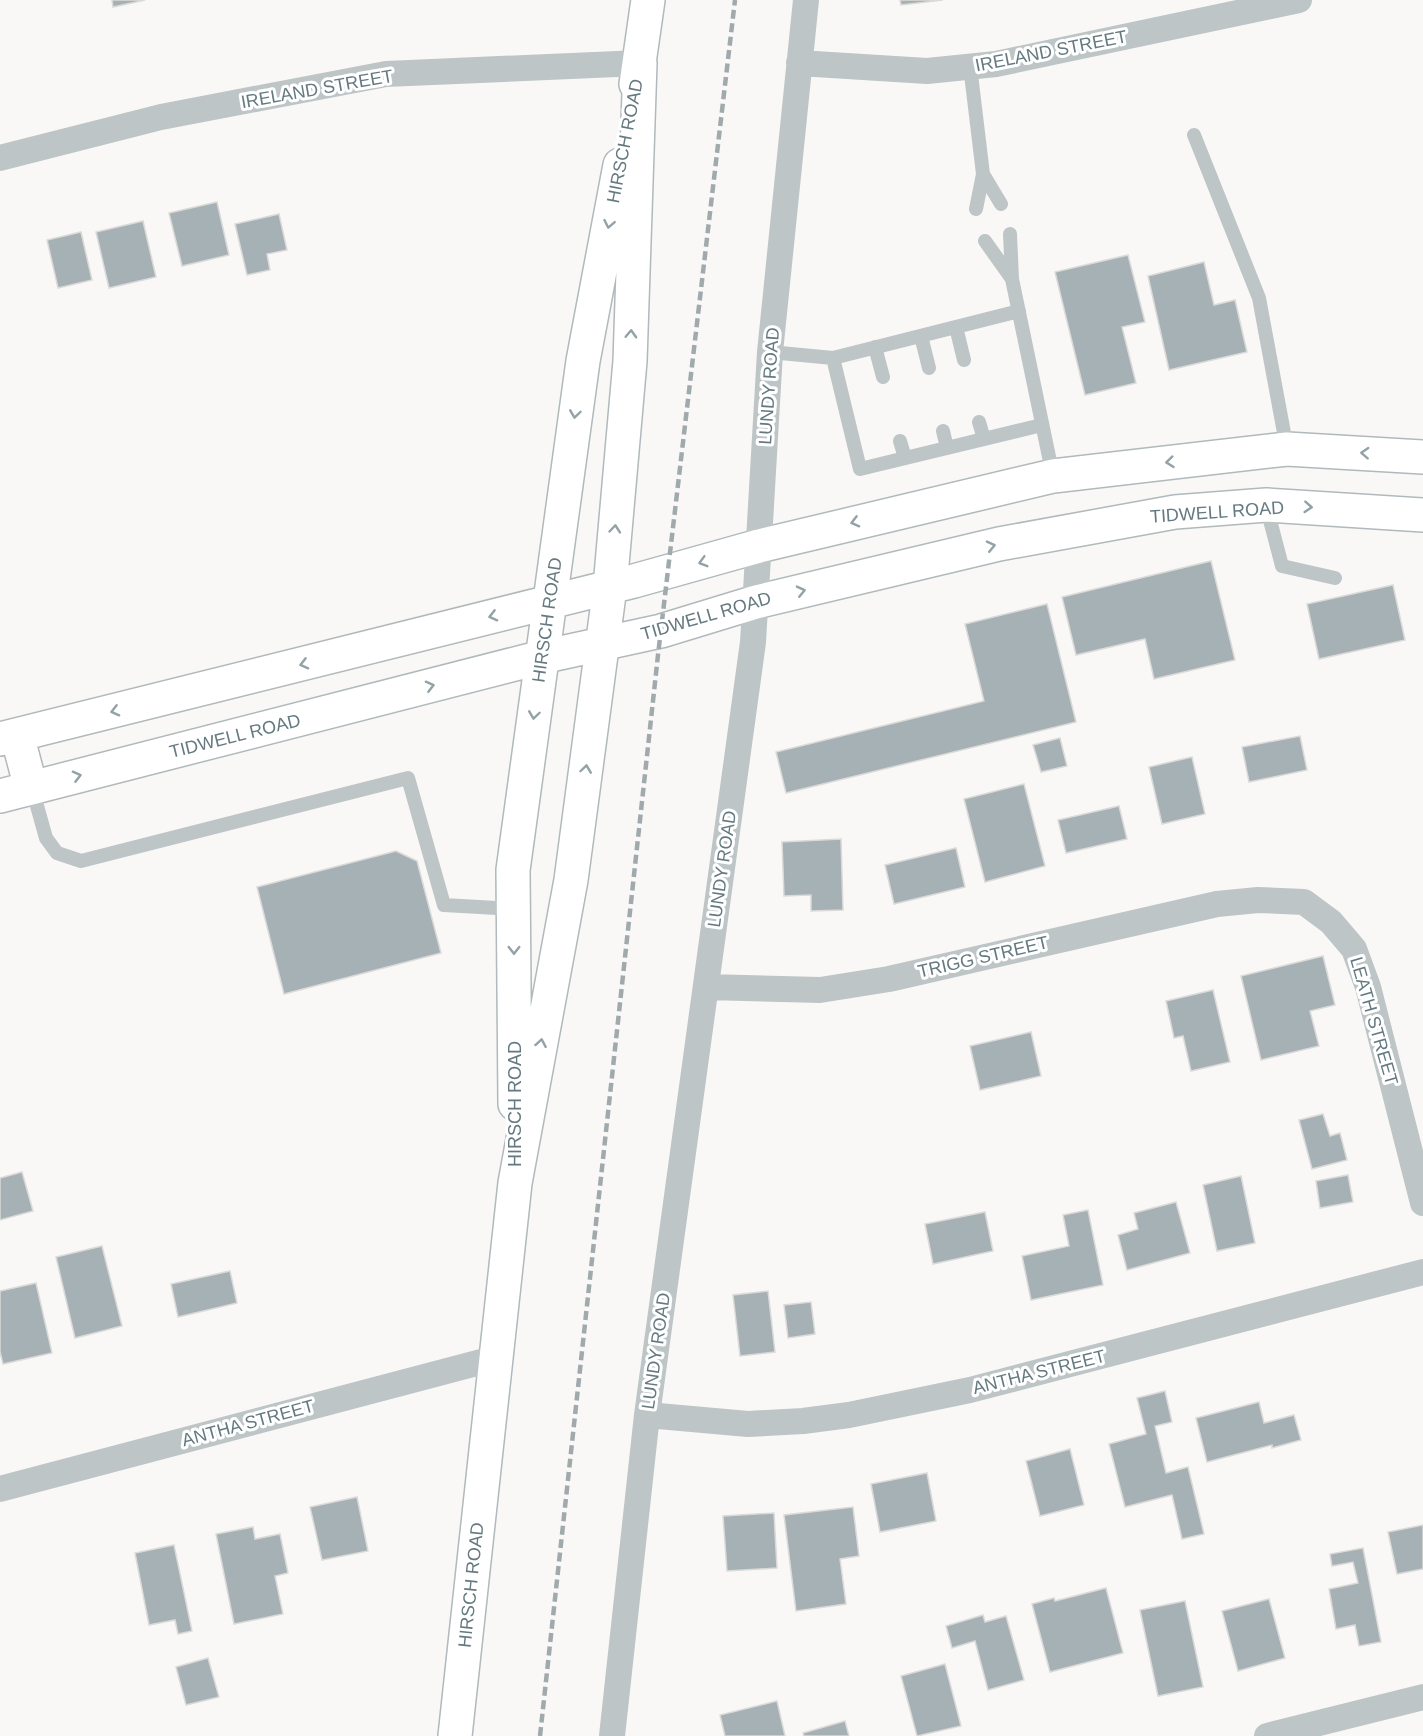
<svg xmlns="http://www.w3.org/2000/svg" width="1423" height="1736" font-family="Helvetica,sans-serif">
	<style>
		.building { fill: #a5b1b4; stroke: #dbdad9; stroke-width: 1.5 }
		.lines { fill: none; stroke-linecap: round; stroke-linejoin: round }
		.secondary-casing { stroke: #b0b9bb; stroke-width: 36 }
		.service { stroke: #bec5c6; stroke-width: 14 }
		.minor { stroke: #bec5c6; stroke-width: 26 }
		.secondary { stroke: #fff; stroke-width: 33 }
		.rail { stroke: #a0aaad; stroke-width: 4.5; stroke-dasharray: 9 4.5; stroke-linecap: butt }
		.oneway { stroke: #93a2a6 }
		.labels { text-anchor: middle; stroke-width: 6; stroke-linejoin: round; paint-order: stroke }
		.street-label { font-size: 18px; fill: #657a80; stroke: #fff }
	</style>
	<rect width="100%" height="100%" fill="#f9f8f7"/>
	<path class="building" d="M 112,0 L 145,0 L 113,7 Z
		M 900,0 L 943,0 L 901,5 Z
		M 217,202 L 229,255 L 182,266 L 169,213 Z
		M 279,214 L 287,250 L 267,254 L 270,270 L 247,275 L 235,224 Z
		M 143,221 L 156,277 L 109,288 L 96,232 Z
		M 81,232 L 92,280 L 58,288 L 47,240 Z
		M 1128,255 L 1145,322 L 1122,327 L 1136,383 L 1085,395 L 1055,272 Z
		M 1204,262 L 1214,305 L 1235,300 L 1247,352 L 1169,370 L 1148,276 Z
		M 1211,561 L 1235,660 L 1154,679 L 1145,639 L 1076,655 L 1062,597 Z
		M 1393,585 L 1405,640 L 1319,659 L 1307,604 Z
		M 1047,604 L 1076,722 L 786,793 L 776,752 L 984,701 L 965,624 Z
		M 1300,736 L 1307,770 L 1249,782 L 1242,747 Z
		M 1060,738 L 1067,766 L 1041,772 L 1033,745 Z
		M 1192,757 L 1205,814 L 1162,824 L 1149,767 Z
		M 1024,784 L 1045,866 L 985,882 L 964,799 Z
		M 1119,806 L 1127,839 L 1066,853 L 1058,820 Z
		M 841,839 L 843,910 L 811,911 L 811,895 L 784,896 L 782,842 Z
		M 956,848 L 965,887 L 894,904 L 885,865 Z
		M 396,851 L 417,861 L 441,953 L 284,994 L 257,887 Z
		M 1323,956 L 1335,1005 L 1310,1011 L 1319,1046 L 1261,1060 L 1241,976 Z
		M 1213,990 L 1230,1062 L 1191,1071 L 1183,1036 L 1174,1038 L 1166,1001 Z
		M 1031,1032 L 1041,1076 L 980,1090 L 970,1046 Z
		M 1323,1114 L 1330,1136 L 1340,1133 L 1347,1160 L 1312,1169 L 1299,1120 Z
		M 22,1172 L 33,1211 L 0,1220 L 0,1178 Z
		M 1348,1175 L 1353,1202 L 1320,1208 L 1316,1181 Z
		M 1241,1176 L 1255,1243 L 1217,1251 L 1203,1185 Z
		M 1176,1202 L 1190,1253 L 1127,1270 L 1118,1235 L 1138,1229 L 1134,1213 Z
		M 1088,1210 L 1103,1285 L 1031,1300 L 1022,1256 L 1069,1246 L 1063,1215 Z
		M 985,1212 L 993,1251 L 933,1264 L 925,1224 Z
		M 102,1246 L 122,1326 L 75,1338 L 56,1257 Z
		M 230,1271 L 237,1303 L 178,1317 L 171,1284 Z
		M 36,1283 L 52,1353 L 3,1364 L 0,1352 L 0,1291 Z
		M 768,1291 L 775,1352 L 740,1356 L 733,1295 Z
		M 811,1302 L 815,1334 L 788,1338 L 784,1305 Z
		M 1165,1391 L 1172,1422 L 1155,1426 L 1166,1473 L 1188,1467 L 1204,1534 L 1182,1539 L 1172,1495 L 1125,1507 L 1109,1444 L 1146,1434 L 1137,1398 Z
		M 1259,1402 L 1264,1423 L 1294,1415 L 1301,1440 L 1272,1448 L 1272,1445 L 1207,1462 L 1196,1418 Z
		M 1070,1449 L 1084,1505 L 1040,1516 L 1026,1461 Z
		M 927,1473 L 936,1521 L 880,1532 L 871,1484 Z
		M 357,1497 L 368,1551 L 322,1560 L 310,1507 Z
		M 853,1507 L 859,1556 L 840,1559 L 846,1604 L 796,1611 L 784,1515 Z
		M 774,1513 L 777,1568 L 727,1571 L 723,1516 Z
		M 1423,1525 L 1423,1569 L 1397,1574 L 1388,1532 Z
		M 253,1527 L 255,1539 L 280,1534 L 288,1573 L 275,1576 L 283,1614 L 234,1624 L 216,1534 Z
		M 174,1545 L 192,1631 L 178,1634 L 175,1620 L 149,1625 L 135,1553 Z
		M 1363,1548 L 1381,1642 L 1359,1646 L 1355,1625 L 1336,1629 L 1329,1589 L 1358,1583 L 1353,1562 L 1332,1566 L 1330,1554 Z
		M 1106,1588 L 1123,1653 L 1050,1672 L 1032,1604 L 1054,1598 L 1055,1601 Z
		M 1269,1599 L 1285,1658 L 1238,1671 L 1222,1611 Z
		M 1185,1601 L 1203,1687 L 1158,1696 L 1140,1610 Z
		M 983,1615 L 985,1622 L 1006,1616 L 1024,1680 L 988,1690 L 975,1641 L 952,1648 L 946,1626 Z
		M 208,1658 L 219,1697 L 186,1705 L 176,1667 Z
		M 945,1664 L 961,1726 L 917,1736 L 901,1676 Z
		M 777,1701 L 785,1736 L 725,1736 L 720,1715 Z
		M 845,1721 L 849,1736 L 804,1736 L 803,1733 Z"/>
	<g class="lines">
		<defs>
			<path id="secondary" d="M 636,84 L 648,0
				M 17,735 L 31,788
				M 0,739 L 634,581 L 759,546 L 1053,476 L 1287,449 L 1423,457
				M 0,796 L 542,657 L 661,631 L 756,602 L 999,544 L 1175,512 L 1266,505 L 1423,515
				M 515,1104 L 513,870 L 583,361 L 620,165
				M 455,1736 L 515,1183 L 571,880 L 610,587 L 630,361 L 640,63"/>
		</defs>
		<use href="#secondary" class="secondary-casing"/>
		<path class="service" d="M 970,66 L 983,174 L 1001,204
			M 1194,135 L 1259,298 L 1287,449
			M 976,209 L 983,174
			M 1010,234 L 1012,279 L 1053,476
			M 985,241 L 1012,279
			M 956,327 L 964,360
			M 921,336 L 929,368
			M 875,347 L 883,377
			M 770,352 L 833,358 L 1019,311
			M 833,358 L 860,469 L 1042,425
			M 979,422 L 984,439
			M 943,431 L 947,448
			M 900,441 L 905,458
			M 1266,505 L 1282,566 L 1335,578
			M 32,788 L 46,838 L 57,853 L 81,861 L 408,778 L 444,905 L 513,909"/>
		<path class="minor" d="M 799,63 L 927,71 L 996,64 L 1299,0
			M 0,158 L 161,117 L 386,74 L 640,63
			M 706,987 L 820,990 L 889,979 L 1217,904 L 1258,900 L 1304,902 L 1331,922 L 1354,949 L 1368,987 L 1423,1203
			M 647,1415 L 748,1424 L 803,1421 L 849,1415 L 970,1390 L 1423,1272
			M 0,1489 L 496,1358
			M 612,1736 L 647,1415 L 753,642 L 770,352 L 806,0
			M 1267,1736 L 1423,1697"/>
		<use href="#secondary" class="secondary"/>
		<path class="rail" d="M 540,1736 L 658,655 L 735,0"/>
	</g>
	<defs><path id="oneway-chevron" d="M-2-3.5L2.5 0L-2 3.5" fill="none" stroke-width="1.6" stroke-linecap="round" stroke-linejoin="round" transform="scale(1.5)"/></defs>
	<g class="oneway">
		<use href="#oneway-chevron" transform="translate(609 224) rotate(101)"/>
		<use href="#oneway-chevron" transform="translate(631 334) rotate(-88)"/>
		<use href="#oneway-chevron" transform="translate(575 414) rotate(98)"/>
		<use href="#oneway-chevron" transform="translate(1365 453) rotate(-177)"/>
		<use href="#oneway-chevron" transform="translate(1170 462) rotate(174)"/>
		<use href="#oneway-chevron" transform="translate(1308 507) rotate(4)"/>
		<use href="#oneway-chevron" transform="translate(855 522) rotate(166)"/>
		<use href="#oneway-chevron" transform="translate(615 529) rotate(-85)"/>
		<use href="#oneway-chevron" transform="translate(991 546) rotate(-13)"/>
		<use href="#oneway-chevron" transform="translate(703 562) rotate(164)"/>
		<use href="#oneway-chevron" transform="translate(801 591) rotate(-13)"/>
		<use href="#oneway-chevron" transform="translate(493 616) rotate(166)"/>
		<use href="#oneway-chevron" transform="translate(304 664) rotate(166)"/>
		<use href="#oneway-chevron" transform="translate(430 686) rotate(-14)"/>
		<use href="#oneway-chevron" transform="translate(115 711) rotate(166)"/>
		<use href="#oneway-chevron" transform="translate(534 715) rotate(98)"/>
		<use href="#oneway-chevron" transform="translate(586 769) rotate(-82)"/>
		<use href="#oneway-chevron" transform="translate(77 776) rotate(-14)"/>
		<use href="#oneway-chevron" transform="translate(514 950) rotate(90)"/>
		<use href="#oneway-chevron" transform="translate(541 1043) rotate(-80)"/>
	</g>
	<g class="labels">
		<g class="street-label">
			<text transform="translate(1051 51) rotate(-11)" y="6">IRELAND STREET</text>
			<text transform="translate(317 89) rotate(-10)" y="6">IRELAND STREET</text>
			<text transform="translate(625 141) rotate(-79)" y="6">HIRSCH ROAD</text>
			<text transform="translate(769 386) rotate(-86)" y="6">LUNDY ROAD</text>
			<text transform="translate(1217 512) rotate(-4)" y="6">TIDWELL ROAD</text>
			<text transform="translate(706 616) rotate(-16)" y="6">TIDWELL ROAD</text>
			<text transform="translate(547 620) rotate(-82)" y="6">HIRSCH ROAD</text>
			<text transform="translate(235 736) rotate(-14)" y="6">TIDWELL ROAD</text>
			<text transform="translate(722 869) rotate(-82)" y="6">LUNDY ROAD</text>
			<text transform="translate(983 957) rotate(-13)" y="6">TRIGG STREET</text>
			<text transform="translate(1374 1021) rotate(74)" y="6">LEATH STREET</text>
			<text transform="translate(515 1104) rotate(-90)" y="6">HIRSCH ROAD</text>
			<text transform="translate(656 1351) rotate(-82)" y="6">LUNDY ROAD</text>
			<text transform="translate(1039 1372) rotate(-14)" y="6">ANTHA STREET</text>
			<text transform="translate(248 1423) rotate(-15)" y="6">ANTHA STREET</text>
			<text transform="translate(471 1585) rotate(-84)" y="6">HIRSCH ROAD</text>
		</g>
	</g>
</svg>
